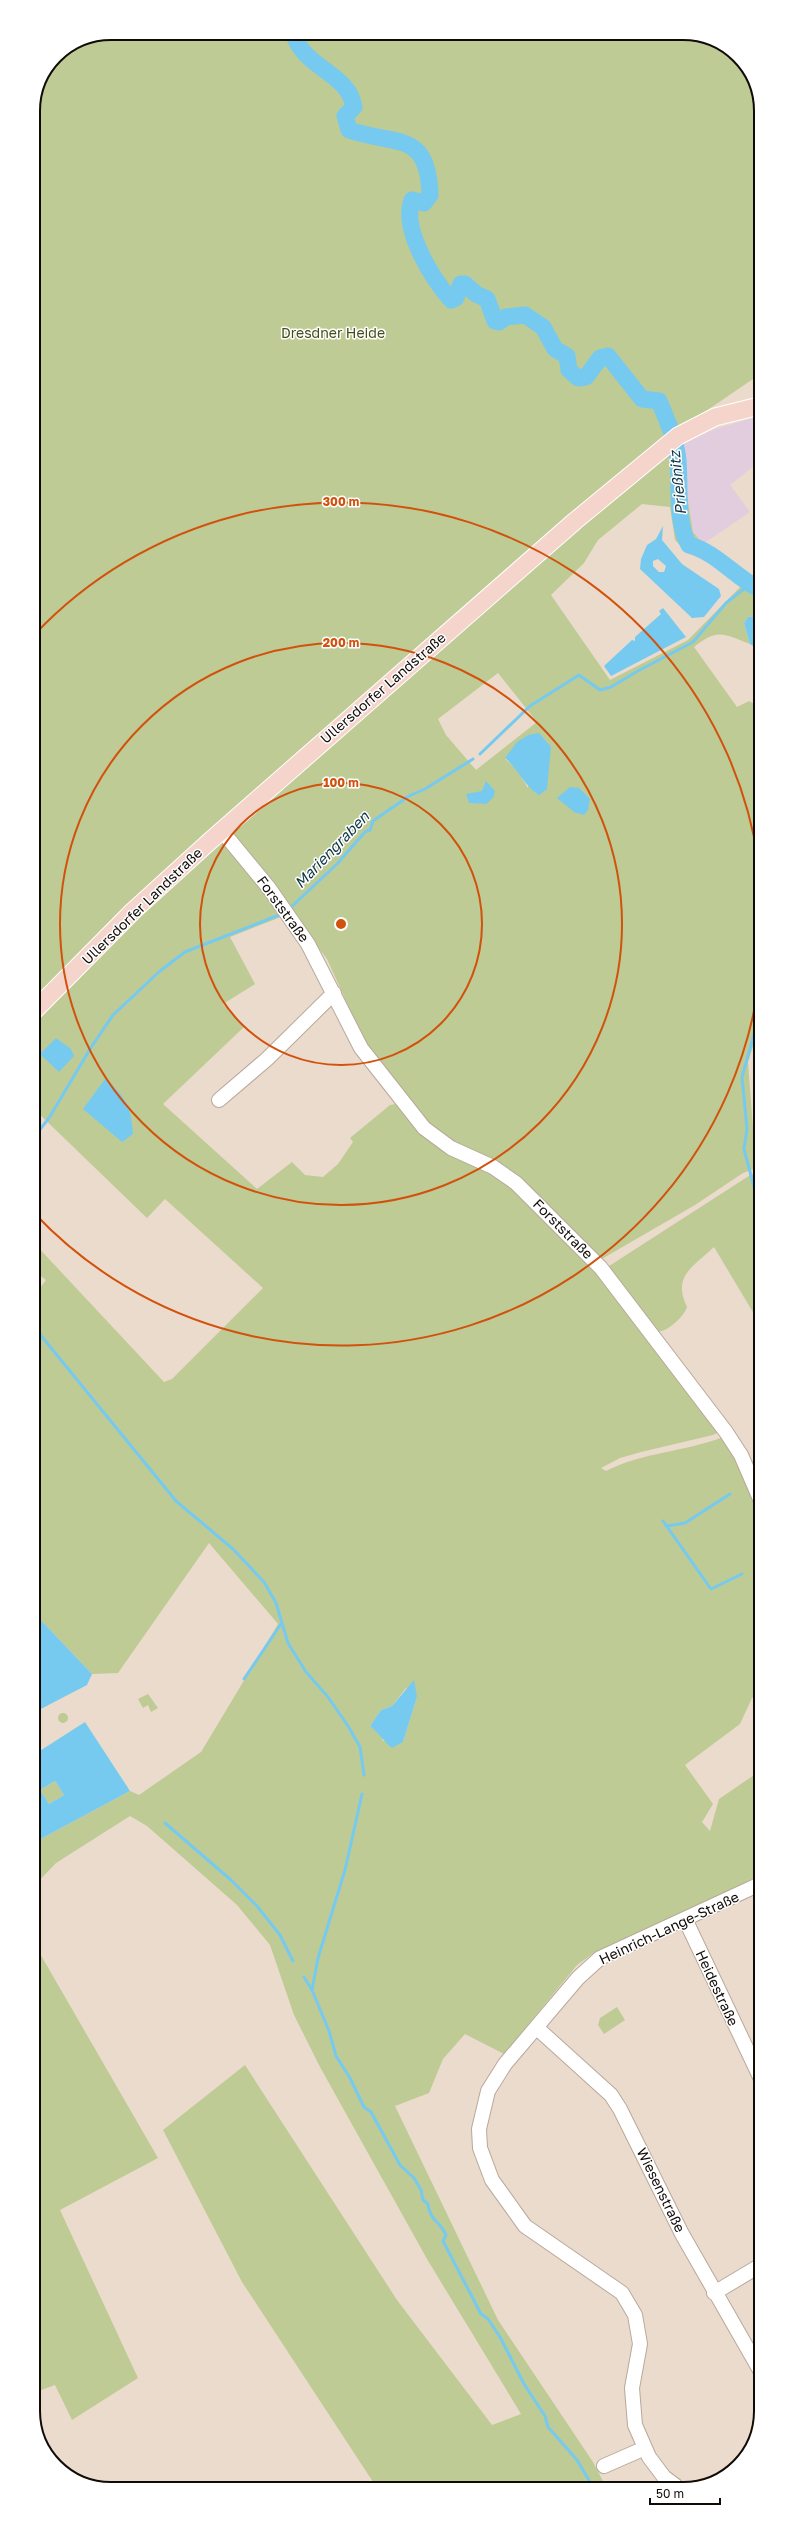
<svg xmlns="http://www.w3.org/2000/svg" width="794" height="2522" font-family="'Golos Text',sans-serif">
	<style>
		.commercial { fill: #e1cddd }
		.green { fill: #becb94; fill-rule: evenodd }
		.water { fill: #76caf0; fill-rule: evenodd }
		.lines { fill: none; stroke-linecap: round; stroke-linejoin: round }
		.stream { stroke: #76caf0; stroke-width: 3 }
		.river { stroke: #76caf0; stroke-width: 17 }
		.minor-casing { stroke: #b8a99a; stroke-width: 16 }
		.major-casing { stroke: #fff; stroke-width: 19 }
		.minor { stroke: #fff; stroke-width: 14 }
		.major { stroke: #f5d4cb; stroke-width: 17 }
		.ring { fill: none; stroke: #d2510c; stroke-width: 2 }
		.labels { text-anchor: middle; stroke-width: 3; stroke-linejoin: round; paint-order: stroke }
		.park-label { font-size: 14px; fill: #434d18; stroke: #fff }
		.street-label { font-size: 14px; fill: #100b07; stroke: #fff }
		.water-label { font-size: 15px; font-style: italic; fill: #0e3545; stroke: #fff }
		.rim { fill: none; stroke: #100b07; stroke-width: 2 }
		.centre { fill: #d2510c; stroke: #fff; stroke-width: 2 }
		.ring-label { font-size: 12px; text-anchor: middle; font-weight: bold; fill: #d2510c; stroke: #fff; stroke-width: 3; stroke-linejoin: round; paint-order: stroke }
	</style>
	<rect width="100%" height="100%" fill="#ebdbcc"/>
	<path class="commercial" d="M 759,416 L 759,462 L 730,485 L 750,512 L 703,544 L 693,532 L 679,446 L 715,429 Z"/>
	<path class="green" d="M 111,33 L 688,33 L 734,52 L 758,91 L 759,379 L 753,379 L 706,411 L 605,496 L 673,447 L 679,446 L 693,532 L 703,544 L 689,554 L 675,540 L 670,507 L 642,504 L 598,540 L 584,563 L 551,595 L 610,680 L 688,640 L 745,582 L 759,591 L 759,616 L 748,617 L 744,623 L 750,644 C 723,634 718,628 694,647 L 737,707 L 749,701 L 759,707 L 759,1028 L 748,1062 L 756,1168 L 743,1173 L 695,1205 L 600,1260 L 517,1176 L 453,1143 L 429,1125 L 367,1047 L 327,959 L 272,885 L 281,917 L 230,937 L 255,984 L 223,1004 L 244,1027 L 163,1104 L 257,1189 L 292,1162 L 305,1175 L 323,1177 L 338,1164 L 353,1142 L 350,1138 L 390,1105 L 396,1104 L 514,1186 L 598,1272 L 719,1432 L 713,1435 L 641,1452 L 620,1458 L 601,1468 L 606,1471 C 643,1452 685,1452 723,1437 L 739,1461 L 760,1510 L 760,1692 L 752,1698 L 740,1724 L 685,1765 L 713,1804 L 702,1822 L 710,1831 L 719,1799 L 760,1771 L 760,1874 L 746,1882 L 750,1889 L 600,1958 L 595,1952 L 577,1965 L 504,2054 L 465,2034 L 443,2059 L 429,2093 L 395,2106 L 498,2320 L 593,2462 L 606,2487 L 377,2488 L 242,2282 L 163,2130 L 245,2065 L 397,2300 L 492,2425 L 521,2414 L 427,2259 L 320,2067 L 294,2015 L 270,1945 L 237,1905 L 147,1826 L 130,1816 L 56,1863 L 35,1885 L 35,1842 L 130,1791 L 139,1795 L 201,1752 L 278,1624 L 209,1543 L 118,1673 L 92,1674 L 35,1614 L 34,1296 L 46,1280 L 34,1271 L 34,1243 L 164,1382 L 172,1379 L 263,1288 L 165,1199 L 147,1218 L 34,1109 L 33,111 C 35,102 35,89 39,81 C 55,48 79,39 111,33 ZM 498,673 L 537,722 L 476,770 L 446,735 L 438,719 ZM 528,735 L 534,735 L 528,788 L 516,768 L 505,759 ZM 406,1688 L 417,1697 L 403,1742 L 383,1741 L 380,1734 L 370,1726 L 381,1710 L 392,1706 Z
		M 755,1172 L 760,1186 L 760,1324 L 714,1247 C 693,1267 672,1276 687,1307 C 684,1317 667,1332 657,1332 L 606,1268 Z
		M 148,1694 L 158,1708 L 151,1712 L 148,1705 L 143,1708 L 138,1699 Z
		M58 1718a5 5 0 1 1 10 0a5 5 0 1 1-10 0Z
		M 55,1781 L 64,1795 L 49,1804 L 40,1790 Z
		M 35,1945 L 158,2158 L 60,2210 L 138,2378 L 72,2420 L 55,2385 L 36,2392 Z
		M 617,2007 L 625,2020 L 604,2034 L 598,2025 L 600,2018 Z"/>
	<path class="water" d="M 663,526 L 662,540 L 682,564 L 719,589 L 721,596 L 704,617 L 692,618 L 640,569 L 641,559 L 647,545 L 656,539 ZM 658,559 L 666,566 L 664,572 L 659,572 L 653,566 L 653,561 Z
		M 663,608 L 686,637 L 611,676 L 604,666 L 632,640 L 635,641 L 635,637 L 661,614 L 659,611 Z
		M 759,616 L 759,650 L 750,644 L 744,623 L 748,617 Z
		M 539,733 L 551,747 L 547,789 L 539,795 C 524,786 519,770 505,758 L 517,742 L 528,735 Z
		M 486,781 L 495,791 L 493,798 L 486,804 L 469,803 L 466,794 L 482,791 Z
		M 570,787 L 579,788 L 590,799 L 588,810 L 584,815 L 574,812 L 557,798 Z
		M 56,1038 L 71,1049 L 74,1056 L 59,1072 L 40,1054 Z
		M 105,1079 C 126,1097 131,1106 133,1134 L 122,1142 L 83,1109 Z
		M 35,1614 L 92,1674 L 87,1685 L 35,1712 Z
		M 414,1680 L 417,1697 L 403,1742 L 392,1748 C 383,1741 379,1733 370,1726 L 381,1710 L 392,1706 Z
		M 85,1722 L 130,1791 L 35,1842 L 35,1754 ZM 55,1781 L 64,1795 L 49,1804 L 40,1790 Z"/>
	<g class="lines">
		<path class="stream" d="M 480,754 L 530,706 L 579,675 L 600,690 L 611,687 L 636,672 L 693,642 L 726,603 L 750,584
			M 290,908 L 337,864 L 365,832 L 370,830 L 373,821 L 409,796 L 425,789 L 473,759
			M 759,1017 L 742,1077 L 747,1129 L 744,1149 L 760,1210
			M 34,1137 L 49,1118 L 90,1049 L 113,1015 L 160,971 L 185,952 L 279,915
			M 34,1327 L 176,1501 L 233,1549 L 264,1582 L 276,1603 L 288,1643 L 306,1672 L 328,1697 L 348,1726 L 360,1747 L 364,1775
			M 663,1521 L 711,1589 L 742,1574
			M 667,1526 L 685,1523 L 730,1494
			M 244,1679 L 281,1624
			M 362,1794 L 345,1870 L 318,1958 L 312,1990 L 329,2031 L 336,2056 L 350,2078 L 364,2107 L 371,2112 L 400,2165 L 414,2178 L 421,2190 L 423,2200 L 428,2204 C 429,2219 441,2223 446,2235 L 443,2241 L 481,2314 L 488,2319 L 500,2337 L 524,2384 L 545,2416 L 548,2427 L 577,2460 L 593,2487
			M 165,1823 L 231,1880 L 257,1906 L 280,1935 L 293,1961
			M 304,1977 L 312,1990"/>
		<path class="river" d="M 293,33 C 305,70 348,72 354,107 L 345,116 L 349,130 C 396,146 428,130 430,195 L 424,203 L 412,200 C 401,229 432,278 451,300 L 456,298 L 461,284 L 465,284 L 476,294 L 487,299 L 495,321 L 499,322 L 506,317 L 525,315 L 543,327 L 555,349 L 567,356 L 569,370 L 578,378 L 586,377 L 600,358 L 608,356 L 642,399 L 659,401 C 667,420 676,440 678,460 C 680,484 676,525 689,545 C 716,552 735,577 759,589"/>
		<defs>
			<path id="minor" d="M 222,831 L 269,888 L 308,944 L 361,1048 L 424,1128 L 451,1148 L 493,1167 L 516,1183 L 601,1268 L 726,1432 L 741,1455 L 760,1499
				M 219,1100 L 267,1059 L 334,993
				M 685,1919 L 761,2079
				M 537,2028 L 611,2095 L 620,2109 L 682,2234 L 761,2372
				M 714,2293 L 761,2265
				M 604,2466 L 645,2448
				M 676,2486 L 664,2477 L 649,2457 L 635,2425 L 632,2388 L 640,2344 L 635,2315 L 622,2293 L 525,2226 L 492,2180 L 480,2148 L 479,2129 L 488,2091 L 505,2064 L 578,1978 L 600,1958 L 760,1884"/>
			<path id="major" d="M 34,1011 L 133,911 L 210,841 L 575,521 L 678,436 L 715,417 L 759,406"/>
		</defs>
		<use href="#minor" class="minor-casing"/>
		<use href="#major" class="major-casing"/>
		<use href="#minor" class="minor"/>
		<use href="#major" class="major"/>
	</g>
	<g class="ring">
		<circle cx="341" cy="924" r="141"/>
		<circle cx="341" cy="924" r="281"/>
		<path d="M759 983A422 422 0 0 1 35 1214M35 634A422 422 0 0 1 759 865"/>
	</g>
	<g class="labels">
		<g class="park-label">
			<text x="333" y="338">Dresdner Heide</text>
		</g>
		<g class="street-label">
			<text transform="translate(383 688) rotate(-41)" y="5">Ullersdorfer Landstraße</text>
			<text transform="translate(142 906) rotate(-44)" y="5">Ullersdorfer Landstraße</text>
			<text transform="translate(283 909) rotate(54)" y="5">Forststraße</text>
			<text transform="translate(563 1229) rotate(45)" y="5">Forststraße</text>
			<text transform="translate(669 1928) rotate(-25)" y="5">Heinrich-Lange-Straße</text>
			<text transform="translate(717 1988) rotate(65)" y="5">Heidestraße</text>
			<text transform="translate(661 2190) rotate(64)" y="5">Wiesenstraße</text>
		</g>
		<g class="water-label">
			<text transform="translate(678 483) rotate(-96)" y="5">Prießnitz</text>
			<text transform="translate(332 850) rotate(-46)" y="5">Mariengraben</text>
		</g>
	</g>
	<path d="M0 0H794V2522H0ZM111 40H683A71 71 0 0 1 754 111V2411A71 71 0 0 1 683 2482H111A71 71 0 0 1 40 2411V111A71 71 0 0 1 111 40Z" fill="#fff" fill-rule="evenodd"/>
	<path class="rim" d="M111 40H683A71 71 0 0 1 754 111V2411A71 71 0 0 1 683 2482H111A71 71 0 0 1 40 2411V111A71 71 0 0 1 111 40Z"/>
	<circle cx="341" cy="924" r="6" class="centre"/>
	<g class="ring-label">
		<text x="341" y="506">300 m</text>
		<text x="341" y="647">200 m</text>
		<text x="341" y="787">100 m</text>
	</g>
	<path d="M650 2498v6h70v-6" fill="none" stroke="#100b07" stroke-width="2"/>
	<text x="656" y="2498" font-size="12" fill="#100b07" stroke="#ffffff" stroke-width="3" paint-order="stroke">50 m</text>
</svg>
